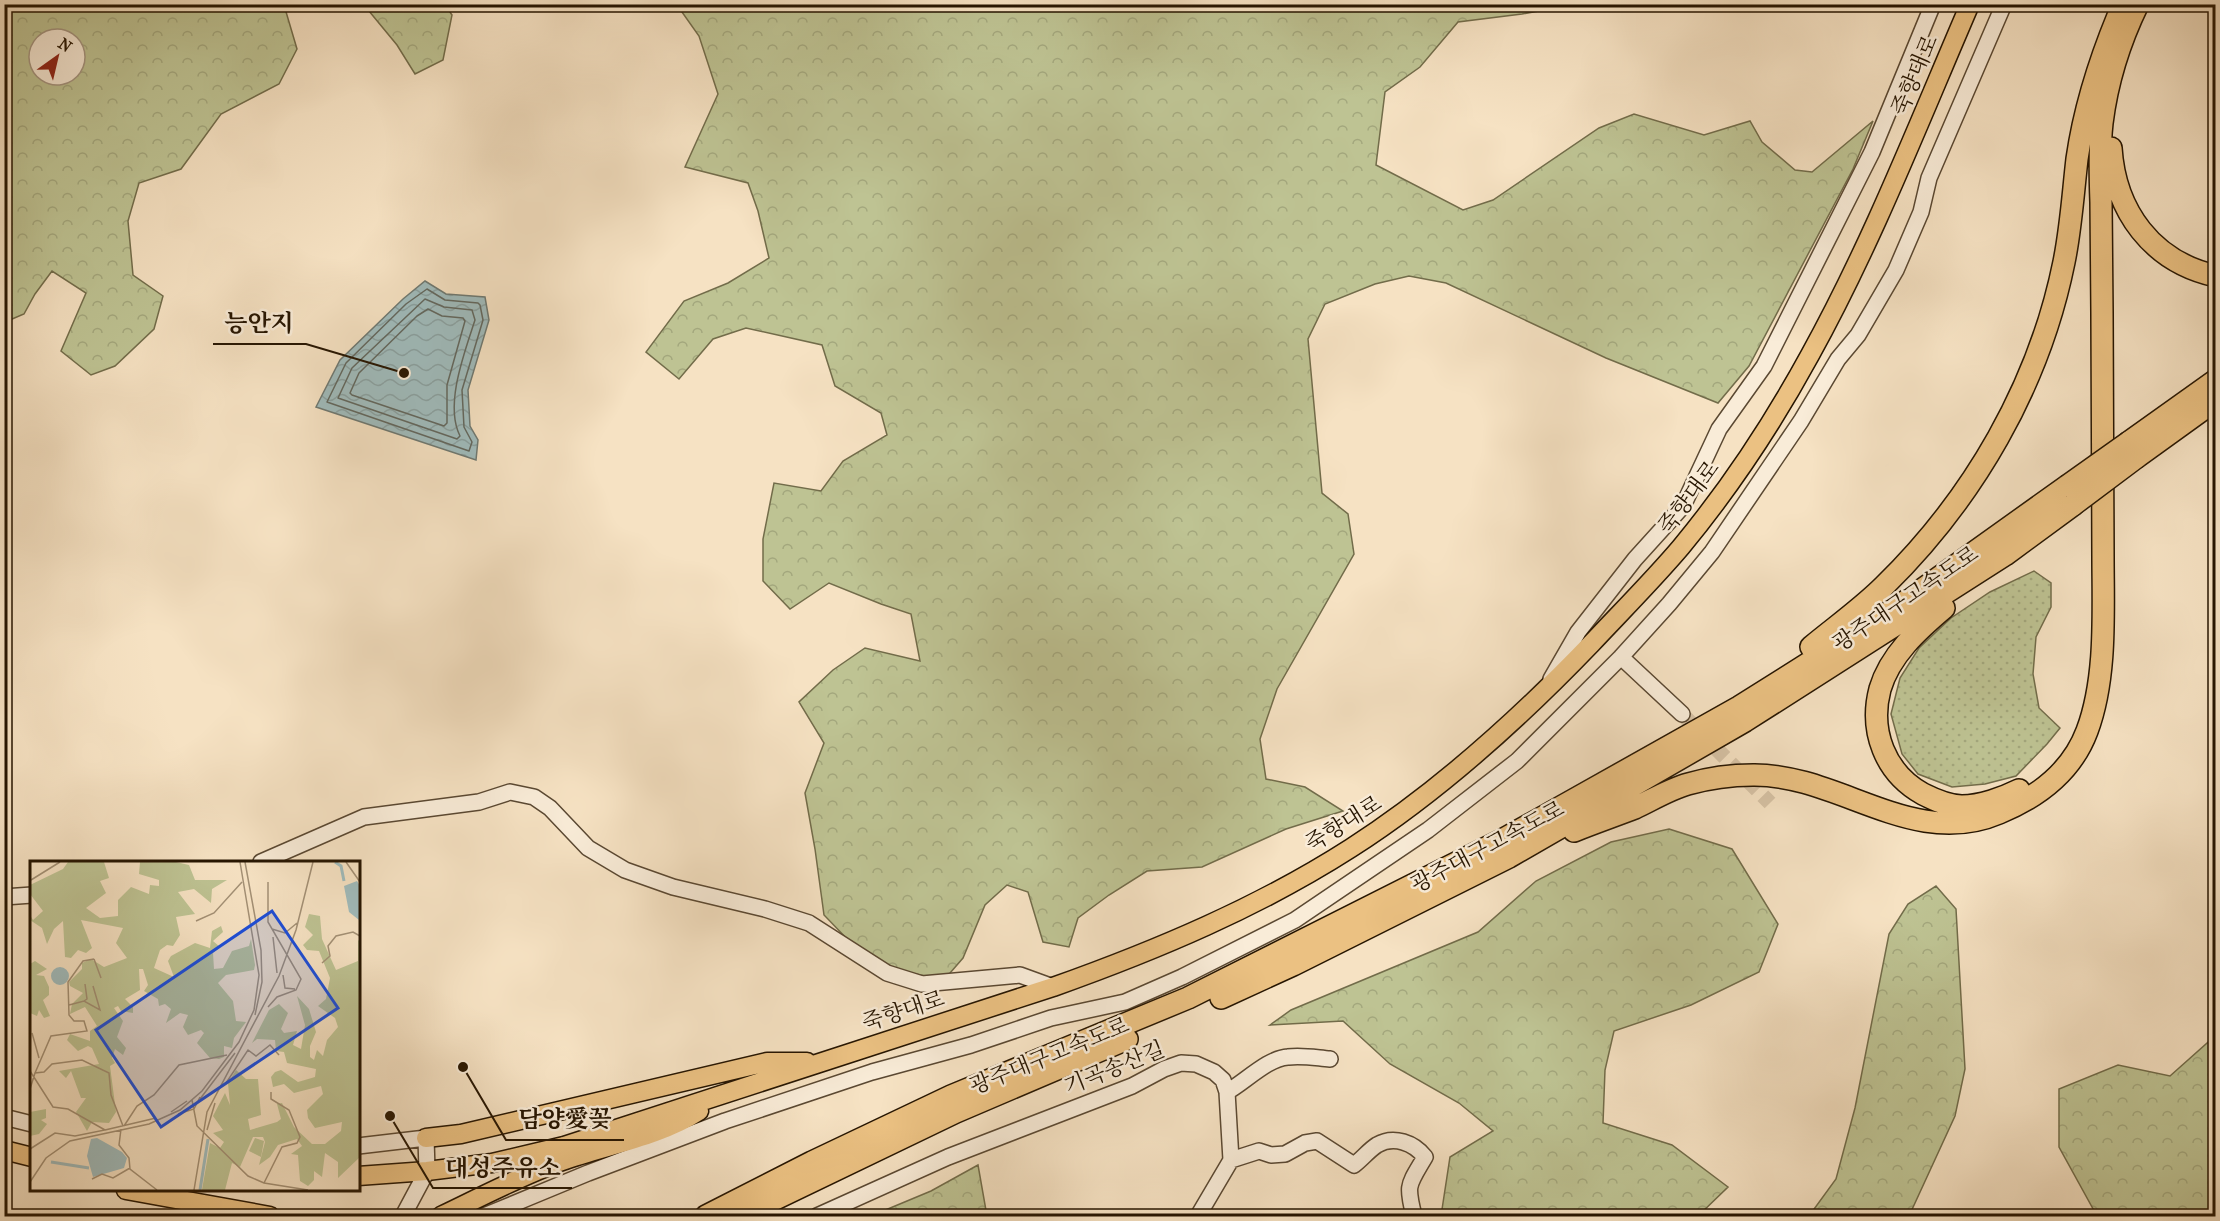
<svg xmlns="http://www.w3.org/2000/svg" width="2220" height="1221" font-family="'IM FELL French Canon','Noto Serif KR',serif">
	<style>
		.grass { fill: url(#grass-dots); stroke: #726c4a; stroke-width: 1.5 }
		.forest { fill: url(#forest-crowns); stroke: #726c4a; stroke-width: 1.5; fill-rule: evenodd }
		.water { fill: url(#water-waves); stroke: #6f7972; stroke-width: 1.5 }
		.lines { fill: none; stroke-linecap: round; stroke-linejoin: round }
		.shore { stroke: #63685f; stroke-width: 1.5 }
		.minor-tunnel { stroke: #d7c3a6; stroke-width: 15; stroke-dasharray: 15 8; stroke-linecap: butt }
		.minor-casing { stroke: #5a4832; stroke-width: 18 }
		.major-casing { stroke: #261501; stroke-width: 21 }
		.highway-casing { stroke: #261501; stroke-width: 24 }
		.minor { stroke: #f9ecd8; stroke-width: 15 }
		.major { stroke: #ebc182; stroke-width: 18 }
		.highway { stroke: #ebc182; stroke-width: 21 }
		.highway-bridge-casing { stroke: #261501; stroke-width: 24; stroke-linecap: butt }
		.highway-bridge { stroke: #ebc182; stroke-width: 21 }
		.labels { text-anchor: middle; stroke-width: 5; stroke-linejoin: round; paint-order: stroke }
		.street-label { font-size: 22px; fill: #261501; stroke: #f9ecd8 }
		.inset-river { fill: none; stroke: #a0bcbd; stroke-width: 3 }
		.inset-road { fill: none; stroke: #a39075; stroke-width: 1.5 }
		.view { fill: #1d4ed8; fill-opacity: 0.15; stroke: #1d4ed8; stroke-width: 3 }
		.inset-edge { fill: none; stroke: #261501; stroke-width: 3 }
		.leader { fill: none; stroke: #261501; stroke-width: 2 }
		.callout-dot { fill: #261501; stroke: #f9ecd8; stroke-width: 2 }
		.callout-label { font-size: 24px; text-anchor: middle; font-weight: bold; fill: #261501; stroke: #f9ecd8; stroke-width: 5; stroke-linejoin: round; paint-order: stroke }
	</style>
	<defs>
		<pattern id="grass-dots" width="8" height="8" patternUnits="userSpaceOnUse" patternTransform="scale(1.5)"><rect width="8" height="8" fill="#bec393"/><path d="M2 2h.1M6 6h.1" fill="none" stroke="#a3a77d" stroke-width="1.8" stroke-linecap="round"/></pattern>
		<pattern id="forest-crowns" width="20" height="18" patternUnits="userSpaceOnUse" patternTransform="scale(1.5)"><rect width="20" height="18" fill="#bec393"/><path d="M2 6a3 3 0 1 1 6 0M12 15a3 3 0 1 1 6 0" fill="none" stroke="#a3a77d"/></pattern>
		<pattern id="water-waves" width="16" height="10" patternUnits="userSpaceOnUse" patternTransform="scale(1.5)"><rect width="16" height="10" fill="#a0bcbd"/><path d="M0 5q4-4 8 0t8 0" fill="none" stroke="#8aa1a1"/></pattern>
	</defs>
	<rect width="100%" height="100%" fill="#f6e2c3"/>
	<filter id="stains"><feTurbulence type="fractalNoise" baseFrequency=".00333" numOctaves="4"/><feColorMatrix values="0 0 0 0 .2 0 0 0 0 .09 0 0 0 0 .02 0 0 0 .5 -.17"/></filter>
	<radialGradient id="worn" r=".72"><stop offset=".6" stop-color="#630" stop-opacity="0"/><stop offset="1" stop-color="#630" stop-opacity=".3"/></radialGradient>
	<path class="grass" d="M 2034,571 L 2051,583 L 2051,607 L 2036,637 L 2033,674 L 2039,708 L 2060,728 L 2047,744 L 2016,776 L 1985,784 L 1952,787 L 1918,774 L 1902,754 L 1891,714 L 1900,678 L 1919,648 L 1951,618 L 1990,592 Z"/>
	<path class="forest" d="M 5,4 L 284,5 L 297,49 L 279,84 L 221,114 L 181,169 L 139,183 L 128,221 L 133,275 L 163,296 L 154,329 L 115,366 L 91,375 L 61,351 L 86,293 L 52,271 L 35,294 L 24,314 L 5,322 ZM 39,39 L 75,39 L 75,75 L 39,75 Z
		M 364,5 L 445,5 L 452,15 L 443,60 L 415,74 L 397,45 Z
		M 677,5 L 1561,5 L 1560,7 L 1522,14 L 1458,22 L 1420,67 L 1385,92 L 1376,165 L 1463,210 L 1493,200 L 1599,128 L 1634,114 L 1704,135 L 1750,121 L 1762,142 L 1795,170 L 1812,172 L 1873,121 L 1853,169 L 1749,366 L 1718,403 L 1606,358 L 1446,283 L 1409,276 L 1375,284 L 1325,304 L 1308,339 L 1322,493 L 1348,514 L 1354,554 L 1277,689 L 1260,739 L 1266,779 L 1305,787 L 1343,811 L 1286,829 L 1202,867 L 1147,871 L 1109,895 L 1078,918 L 1069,947 L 1043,942 L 1028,892 L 1007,885 L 985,905 L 963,958 L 944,980 L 892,969 L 851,943 L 824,915 L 815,849 L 805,793 L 824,743 L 799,702 L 833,670 L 865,648 L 920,661 L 911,614 L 881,604 L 829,583 L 790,609 L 763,581 L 763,539 L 774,483 L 821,491 L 843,461 L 887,435 L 881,413 L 835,386 L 822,345 L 746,328 L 713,339 L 679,379 L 646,352 L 684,301 L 728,283 L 769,258 L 758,211 L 748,183 L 685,167 L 718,94 L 699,36 Z
		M 1669,829 L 1732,849 L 1778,924 L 1759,972 L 1691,1005 L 1614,1031 L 1605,1070 L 1603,1123 L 1672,1145 L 1728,1187 L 1698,1216 L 1441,1216 L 1450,1157 L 1493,1131 L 1459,1103 L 1390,1064 L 1343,1021 L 1270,1025 L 1291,1010 L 1478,932 L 1536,881 L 1611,842 Z
		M 1936,886 L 1956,909 L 1965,1069 L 1955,1116 L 1909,1216 L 1809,1216 L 1836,1179 L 1855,1108 L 1889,934 L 1908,904 Z
		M 2215,1036 L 2215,1216 L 2097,1216 L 2059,1147 L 2059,1089 L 2118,1065 L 2170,1076 Z
		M 978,1165 L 987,1216 L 871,1216 L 931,1191 Z"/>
	<path class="water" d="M 425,281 L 446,294 L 485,297 L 489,320 L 468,390 L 470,426 L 478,440 L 476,460 L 316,407 L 340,360 L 403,299 Z"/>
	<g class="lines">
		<path class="shore" d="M 427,289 L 445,300 L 478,303 L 480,305 L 483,320 L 462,390 L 464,427 L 472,442 L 469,451 L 327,402 L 346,363 L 406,304 Z
			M 425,299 L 444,307 L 472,310 L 475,320 C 465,351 444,405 460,436 L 457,439 L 338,398 L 352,368 Z
			M 428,309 L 442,316 L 463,318 L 465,321 L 447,385 L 447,423 L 444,426 L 352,395 L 350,393 L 359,373 L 417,316 Z"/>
		<path class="minor-tunnel" d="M 1682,714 L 1770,803"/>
		<defs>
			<path id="minor" d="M 1621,657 L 1682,714
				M 1551,679 L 1578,632 L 1635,559 L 1683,506 L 1719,429 L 1764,366 L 1872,152 L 1933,4
				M 261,862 L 364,817 L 479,802 L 510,792 L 534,797 L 550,808 L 588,848 L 625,870 L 673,887 L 765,909 L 809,923 L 887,973 L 922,984 L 1020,975 L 1053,987
				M 4,897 L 32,895
				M 1227,1092 C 1245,1082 1268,1058 1288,1057 C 1302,1055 1317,1058 1330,1059
				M 4,1117 L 32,1124
				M 358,1146 L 426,1138 L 427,1171 L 403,1216
				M 484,1216 L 588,1173 L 725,1121 L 872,1072 L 971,1045 L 1051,1018 L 1125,1002 L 1182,977 L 1295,920 L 1428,830 L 1517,761 L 1621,657 L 1669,604 L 1712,552 L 1801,421 L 1838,359 L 1858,335 L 1896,270 L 1921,212 L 1929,178 L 2004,4
				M 817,1216 L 948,1157 L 1132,1086 L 1164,1069 L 1181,1063 L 1196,1064 L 1214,1072 L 1223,1080 L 1227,1092 L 1231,1160 L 1259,1151 L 1271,1155 L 1285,1154 L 1305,1143 L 1317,1141 L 1354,1165 C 1362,1159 1369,1150 1377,1145 C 1394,1135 1414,1143 1425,1157 C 1408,1186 1406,1184 1414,1216
				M 1198,1216 L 1231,1160"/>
			<path id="major" d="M 426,1138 L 461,1134 L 767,1062 L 807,1062
				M 4,1150 L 32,1157
				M 358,1176 L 427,1171 L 492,1163 L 564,1146 L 1053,987 C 1157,950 1259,907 1351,848 C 1440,791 1518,720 1591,644 C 1621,612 1653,580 1681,547 C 1729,489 1774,421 1810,355 C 1872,243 1919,122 1970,4
				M 126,1190 L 270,1216
				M 441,1216 C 481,1197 520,1176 562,1161 C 607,1145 659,1137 699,1111"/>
			<path id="highway" d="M 2111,148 C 2115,211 2152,262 2216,276
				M 2129,442 L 2216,380
				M 2137,457 L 2216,400
				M 1944,608 C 1918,630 1890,655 1880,689 C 1869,731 1885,773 1923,794 C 1935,800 1948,806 1962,806 C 1980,806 2003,798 2019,790
				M 1811,647 C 1835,627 1862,608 1884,586 C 1973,499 2039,386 2064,262 C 2071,228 2073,194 2077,159 C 2084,110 2099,62 2118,16
				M 1574,831 C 1594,823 1614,816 1635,808 C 1652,800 1670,789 1688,784 C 1709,778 1731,775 1753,775 C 1839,774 1913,850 1999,813 C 2038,797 2072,771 2087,731 C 2107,678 2103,611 2103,556 C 2103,475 2103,394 2102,313 C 2102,276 2101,239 2101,202 C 2100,176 2099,149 2102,123 C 2107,83 2120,41 2138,4
				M 1221,998 L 1293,965 L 1509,857 L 1745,721 L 2005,555 L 2073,505
				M 706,1216 L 812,1162 L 951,1096 L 1188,998 L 1502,840 L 1739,707 L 1899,606 L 2067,486
				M 740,1216 L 956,1112 L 1127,1039"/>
		</defs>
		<use href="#minor" class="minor-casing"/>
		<use href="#major" class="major-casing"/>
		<use href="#highway" class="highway-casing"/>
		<use href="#minor" class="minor"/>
		<use href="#major" class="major"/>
		<use href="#highway" class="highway"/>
		<defs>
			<path id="highway-bridge" d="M 2067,486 L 2129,442
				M 2073,505 L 2137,457"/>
		</defs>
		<use href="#highway-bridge" class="highway-bridge-casing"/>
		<use href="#highway-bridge" class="highway-bridge"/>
	</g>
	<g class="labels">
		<g class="street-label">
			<text transform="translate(1914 75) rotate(-67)" y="8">죽향대로</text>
			<text transform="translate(1688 497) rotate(-53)" y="8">죽향대로</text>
			<text transform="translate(1905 598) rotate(-34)" y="8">광주대구고속도로</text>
			<text transform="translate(1343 823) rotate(-32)" y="8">죽향대로</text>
			<text transform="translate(1487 846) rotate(-28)" y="8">광주대구고속도로</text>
			<text transform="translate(903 1010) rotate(-18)" y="8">죽향대로</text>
			<text transform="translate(1049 1055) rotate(-22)" y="8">광주대구고속도로</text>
			<text transform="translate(1114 1067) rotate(-22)" y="8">기곡송산길</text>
		</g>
	</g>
	<g transform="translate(30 861)">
		<rect width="330" height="330" fill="#f6e2c3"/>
		<path d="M 38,1 L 74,1 L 79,17 L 70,20 L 76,32 L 56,47 L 70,57 L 88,55 L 88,39 L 101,26 L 119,33 L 120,24 L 129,25 L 129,19 L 109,13 L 110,1 L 146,1 L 159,4 L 165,19 L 197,19 L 182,28 L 181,42 L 164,28 L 148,31 L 165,53 L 146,56 L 150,74 L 143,85 L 137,84 L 130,89 L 124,107 L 144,116 L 138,100 L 141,95 L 165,82 L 180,87 L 182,70 L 191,65 L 193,71 L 183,80 L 190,86 L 183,92 L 184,108 L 193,107 L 202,90 L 219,85 L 221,78 L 225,104 L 224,109 L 196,114 L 188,122 L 203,140 L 206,160 L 216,161 L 204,177 L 202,187 L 194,185 L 194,196 L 189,198 L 180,197 L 167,182 L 174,172 L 171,169 L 158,174 L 153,166 L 158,154 L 150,152 L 136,162 L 141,148 L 135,143 L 129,145 L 128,138 L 114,130 L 118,124 L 113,108 L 109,108 L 110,129 L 95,138 L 103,146 L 103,152 L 91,150 L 88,145 L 84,147 L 93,160 L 87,176 L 96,187 L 93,194 L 85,188 L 82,197 L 85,202 L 80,205 L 86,251 L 79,262 L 62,261 L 57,270 L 46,251 L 56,237 L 51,237 L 41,210 L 36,217 L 29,210 L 69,203 L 62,187 L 58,185 L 48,190 L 37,179 L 40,173 L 60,180 L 60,170 L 67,165 L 55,146 L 40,153 L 42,143 L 53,132 L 40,125 L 39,121 L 52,108 L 52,102 L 61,98 L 74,106 L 97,97 L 86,82 L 93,67 L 51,59 L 62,87 L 56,92 L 48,89 L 41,97 L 35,96 L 33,60 L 24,68 L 17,83 L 12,67 L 0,59 L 0,54 L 3,59 L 13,50 L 0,33 L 0,24 L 33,8 ZM 279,53 L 290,55 L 292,78 L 306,109 L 328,100 L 328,79 L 330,81 L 330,296 L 308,317 L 308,301 L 295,292 L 292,316 L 284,310 L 284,319 L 278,325 L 270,320 L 268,294 L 261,293 L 272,285 L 267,278 L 248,284 L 240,296 L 229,304 L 235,281 L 233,276 L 223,276 L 210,306 L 202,302 L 195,329 L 172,329 L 180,282 L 190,287 L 194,281 L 183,272 L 193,269 L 183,255 L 195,232 L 200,244 L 198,222 L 206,209 L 216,218 L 228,218 L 231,254 L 218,258 L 220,269 L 247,261 L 251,258 L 247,243 L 252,242 L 264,266 L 282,283 L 295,283 L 311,270 L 312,261 L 285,267 L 278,257 L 277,249 L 293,233 L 291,225 L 264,232 L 254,223 L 243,226 L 241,216 L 245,211 L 251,209 L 268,221 L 285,216 L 286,208 L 257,202 L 254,191 L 246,190 L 245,179 L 227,178 L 222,182 L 239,149 L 249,143 L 258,152 L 251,168 L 254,172 L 267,170 L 263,184 L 271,188 L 275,164 L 267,135 L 279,148 L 286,171 L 280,185 L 280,196 L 284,199 L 287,189 L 293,195 L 297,179 L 308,166 L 305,157 L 288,145 L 296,138 L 300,117 L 289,90 L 277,89 L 273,84 L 283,74 L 275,66 ZM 5,100 L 17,108 L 6,114 L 14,115 L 19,126 L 19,134 L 13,139 L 20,155 L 14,157 L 9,149 L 7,155 L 0,152 L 0,103 ZM 16,248 L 16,257 L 11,259 L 17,263 L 9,273 L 0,275 L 0,251 Z" fill="#bec393"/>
		<path d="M 225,277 L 234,280 L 231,296 L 219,290 Z" fill="#bec393"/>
		<path d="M 327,20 L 330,25 L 329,59 L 319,51 L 314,25 ZM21 115a9 9 0 1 1 18 0a9 9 0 1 1-18 0ZM 67,277 L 92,291 L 97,297 L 94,307 L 63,316 L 57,295 L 61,278 Z" fill="#a0bcbd"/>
		<path class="inset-river" d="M 305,1 L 311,5 L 314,20M 21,301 L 59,307M 170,329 L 178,278"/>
		<path class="inset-road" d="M 215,1 L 231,89 L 232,121 L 225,154M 316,1 L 330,21M 1,19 L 30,1M 238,21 L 238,61 L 271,118 L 266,129 L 247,136 L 238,146M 166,60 L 184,52 L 212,21M 242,68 L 255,72 L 267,62M 243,76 L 247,112M 64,98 L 71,117M 292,102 L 300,95 L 298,85 L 306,75 L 323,71 L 330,75M 253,114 L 255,127 L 265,128M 54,140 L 57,138 L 55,123M 39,144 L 54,140 L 70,149 L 63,125M 2,172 L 9,197M 0,210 L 23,246 L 38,248 L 75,269 L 45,275 L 25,272 L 0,288M 5,212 L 21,175 L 57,170 L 54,160 L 44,160 L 39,154 L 38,121 L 53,100 L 64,98M 196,222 L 218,189 L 226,195 L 240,184 L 249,194M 0,228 L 5,212 L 14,211 L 22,203 L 52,199 L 79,212 L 81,234 L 93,265M 170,238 L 205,192M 162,239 L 167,265 L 218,315 L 234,322 L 278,329M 141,251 L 157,240M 148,253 L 164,248 L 170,236M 94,265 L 107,245 L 124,234 L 149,204 L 197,194M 91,268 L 89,284 L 99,297 L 100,308 L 127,329M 75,269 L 126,257M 177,269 L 185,242M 62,318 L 72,313 L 83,317 L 100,307M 0,321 L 16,297 L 40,280 L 119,263 L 150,249 L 172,230 L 209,181 L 224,149 L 229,114 L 210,1M 234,322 L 252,286 L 267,282 L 270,276 L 259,249 L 241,238 L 241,231M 164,329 L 177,251 L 249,115 L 266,69 L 283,1"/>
		<path class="view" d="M 242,50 L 308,147 L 131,266 L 66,169 Z"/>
		<rect width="330" height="330" class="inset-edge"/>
	</g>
	<path class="leader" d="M404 373L306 344H213M463 1067L506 1140H624M390 1116L433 1188H572"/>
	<g class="callout-dot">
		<circle cx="404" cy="373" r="6"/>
		<circle cx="463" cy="1067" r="6"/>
		<circle cx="390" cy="1116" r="6"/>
	</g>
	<g class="callout-label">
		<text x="259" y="331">능안지</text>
		<text x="565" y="1127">담양愛꽂</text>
		<text x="503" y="1176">대성주유소</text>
	</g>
	<rect width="2220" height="1221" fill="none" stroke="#f6e2c3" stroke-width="24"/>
	<rect x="6" y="6" width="2208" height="1209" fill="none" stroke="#261501" stroke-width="3"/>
	<rect x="12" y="12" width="2196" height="1197" fill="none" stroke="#261501" stroke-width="1.5"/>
	<g transform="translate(57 57) rotate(34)"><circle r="28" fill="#f9ecd8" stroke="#a59682" stroke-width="1.5"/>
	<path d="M0-4.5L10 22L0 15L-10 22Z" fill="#8f2418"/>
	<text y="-9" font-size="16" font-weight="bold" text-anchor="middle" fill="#261501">N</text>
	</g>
	<rect width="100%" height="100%" filter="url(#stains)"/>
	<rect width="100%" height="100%" fill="url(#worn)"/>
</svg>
